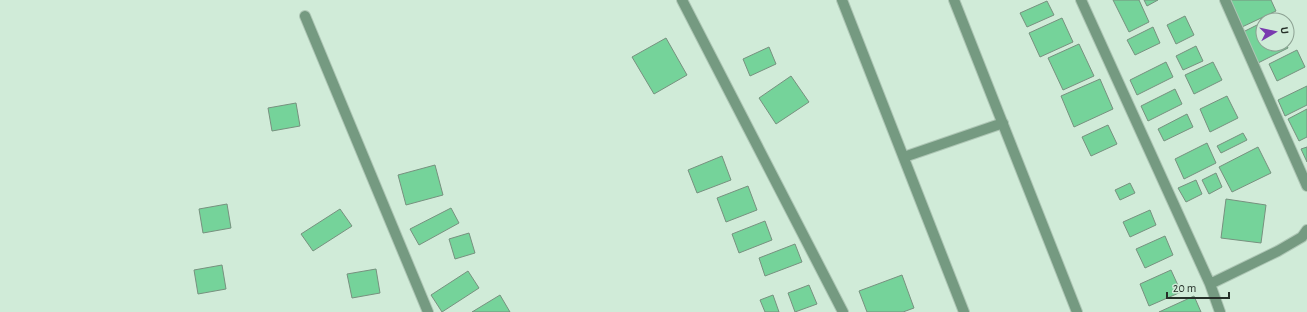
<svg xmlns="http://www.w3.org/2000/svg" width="1307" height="312" font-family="'Alegreya Sans',sans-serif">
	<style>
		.building { fill: #75d39a; stroke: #77917f }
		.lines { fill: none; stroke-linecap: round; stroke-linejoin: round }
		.minor-casing { stroke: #aec6b5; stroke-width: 12 }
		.minor { stroke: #759a81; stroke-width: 10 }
	</style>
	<rect width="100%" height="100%" fill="#d0ebd8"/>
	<path class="building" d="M 1113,0 L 1139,0 L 1149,22 L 1129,32 Z
		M 1144,0 L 1158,0 L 1147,6 Z
		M 1229,0 L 1271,0 L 1276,11 L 1242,27 Z
		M 1047,1 L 1054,15 L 1027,27 L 1020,13 Z
		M 1185,16 L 1194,35 L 1176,44 L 1167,25 Z
		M 1062,18 L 1073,42 L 1040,57 L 1029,33 Z
		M 1263,22 L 1263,44 L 1286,44 L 1288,48 L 1258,63 L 1243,32 Z
		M 1153,27 L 1160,43 L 1135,55 L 1127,40 Z
		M 666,38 L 687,75 L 654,94 L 632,57 Z
		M 1079,44 L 1094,76 L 1063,90 L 1048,58 Z
		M 1196,46 L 1203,61 L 1183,70 L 1176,56 Z
		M 769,47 L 776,64 L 750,76 L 743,59 Z
		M 1297,50 L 1305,67 L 1277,81 L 1269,64 Z
		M 1166,62 L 1173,77 L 1137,95 L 1130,80 Z
		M 1213,62 L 1222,80 L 1194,94 L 1185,75 Z
		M 791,76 L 809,102 L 776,124 L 759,98 Z
		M 1100,79 L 1113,109 L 1074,127 L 1061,96 Z
		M 1307,86 L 1307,105 L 1285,116 L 1278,100 Z
		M 1175,89 L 1182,104 L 1148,121 L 1141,106 Z
		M 1227,96 L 1238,118 L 1210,132 L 1200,109 Z
		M 296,103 L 300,126 L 272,131 L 268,108 Z
		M 1307,109 L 1307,137 L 1299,141 L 1288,119 Z
		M 1187,114 L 1193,127 L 1164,141 L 1158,129 Z
		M 1108,125 L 1117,144 L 1091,156 L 1082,137 Z
		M 1243,133 L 1247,140 L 1221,153 L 1217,146 Z
		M 1207,143 L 1216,163 L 1184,179 L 1175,159 Z
		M 1258,147 L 1271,173 L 1232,192 L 1219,167 Z
		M 1307,147 L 1307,162 L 1301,149 Z
		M 722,156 L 731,180 L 697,193 L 688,170 Z
		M 435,165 L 443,195 L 406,205 L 398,175 Z
		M 1216,173 L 1222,187 L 1209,194 L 1202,180 Z
		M 1196,180 L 1202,194 L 1186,202 L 1178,188 Z
		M 1130,183 L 1135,193 L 1120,200 L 1115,190 Z
		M 748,186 L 757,210 L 726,222 L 717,198 Z
		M 1226,199 L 1266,205 L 1261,243 L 1221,238 Z
		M 227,204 L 231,228 L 203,233 L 199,209 Z
		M 451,208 L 459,223 L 419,245 L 410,229 Z
		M 340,209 L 352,226 L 313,251 L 301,234 Z
		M 1150,210 L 1156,225 L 1130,237 L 1123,222 Z
		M 765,221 L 772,240 L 739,253 L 732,234 Z
		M 469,233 L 475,253 L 455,259 L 449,239 Z
		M 1165,236 L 1173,255 L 1145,268 L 1136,249 Z
		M 795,244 L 802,262 L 765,276 L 759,258 Z
		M 222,265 L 226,289 L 198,294 L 194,270 Z
		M 376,269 L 380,293 L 352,298 L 347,274 Z
		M 1171,270 L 1181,292 L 1149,306 L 1140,284 Z
		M 468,271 L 479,288 L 442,312 L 431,295 Z
		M 902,275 L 914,308 L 903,312 L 867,312 L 859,291 Z
		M 809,285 L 817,304 L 795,312 L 788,293 Z
		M 500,295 L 510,312 L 472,312 Z
		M 773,295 L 779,312 L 765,312 L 760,300 Z
		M 1194,296 L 1201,312 L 1159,312 Z"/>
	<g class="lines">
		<defs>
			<path id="minor" d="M 682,0 L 843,312
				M 842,0 L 964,312
				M 954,0 L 1077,312
				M 1081,0 L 1210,284 L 1220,312
				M 1225,0 L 1307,186
				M 305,16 L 428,312
				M 904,157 L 1003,123
				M 1210,284 L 1278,251 L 1302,237 L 1307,230"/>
		</defs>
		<use href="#minor" class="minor-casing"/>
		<use href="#minor" class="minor"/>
	</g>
	<g transform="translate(1275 32) rotate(81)"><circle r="19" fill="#d0ebd8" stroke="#8ca092"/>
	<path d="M0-3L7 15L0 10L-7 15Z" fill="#793aaf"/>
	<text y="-6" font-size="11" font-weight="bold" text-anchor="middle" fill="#263029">U</text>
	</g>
	<path d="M1167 292v6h62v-6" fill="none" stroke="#263029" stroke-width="2"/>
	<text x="1173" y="292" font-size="12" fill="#263029" stroke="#d0ebd8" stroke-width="3" paint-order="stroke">20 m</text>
</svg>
